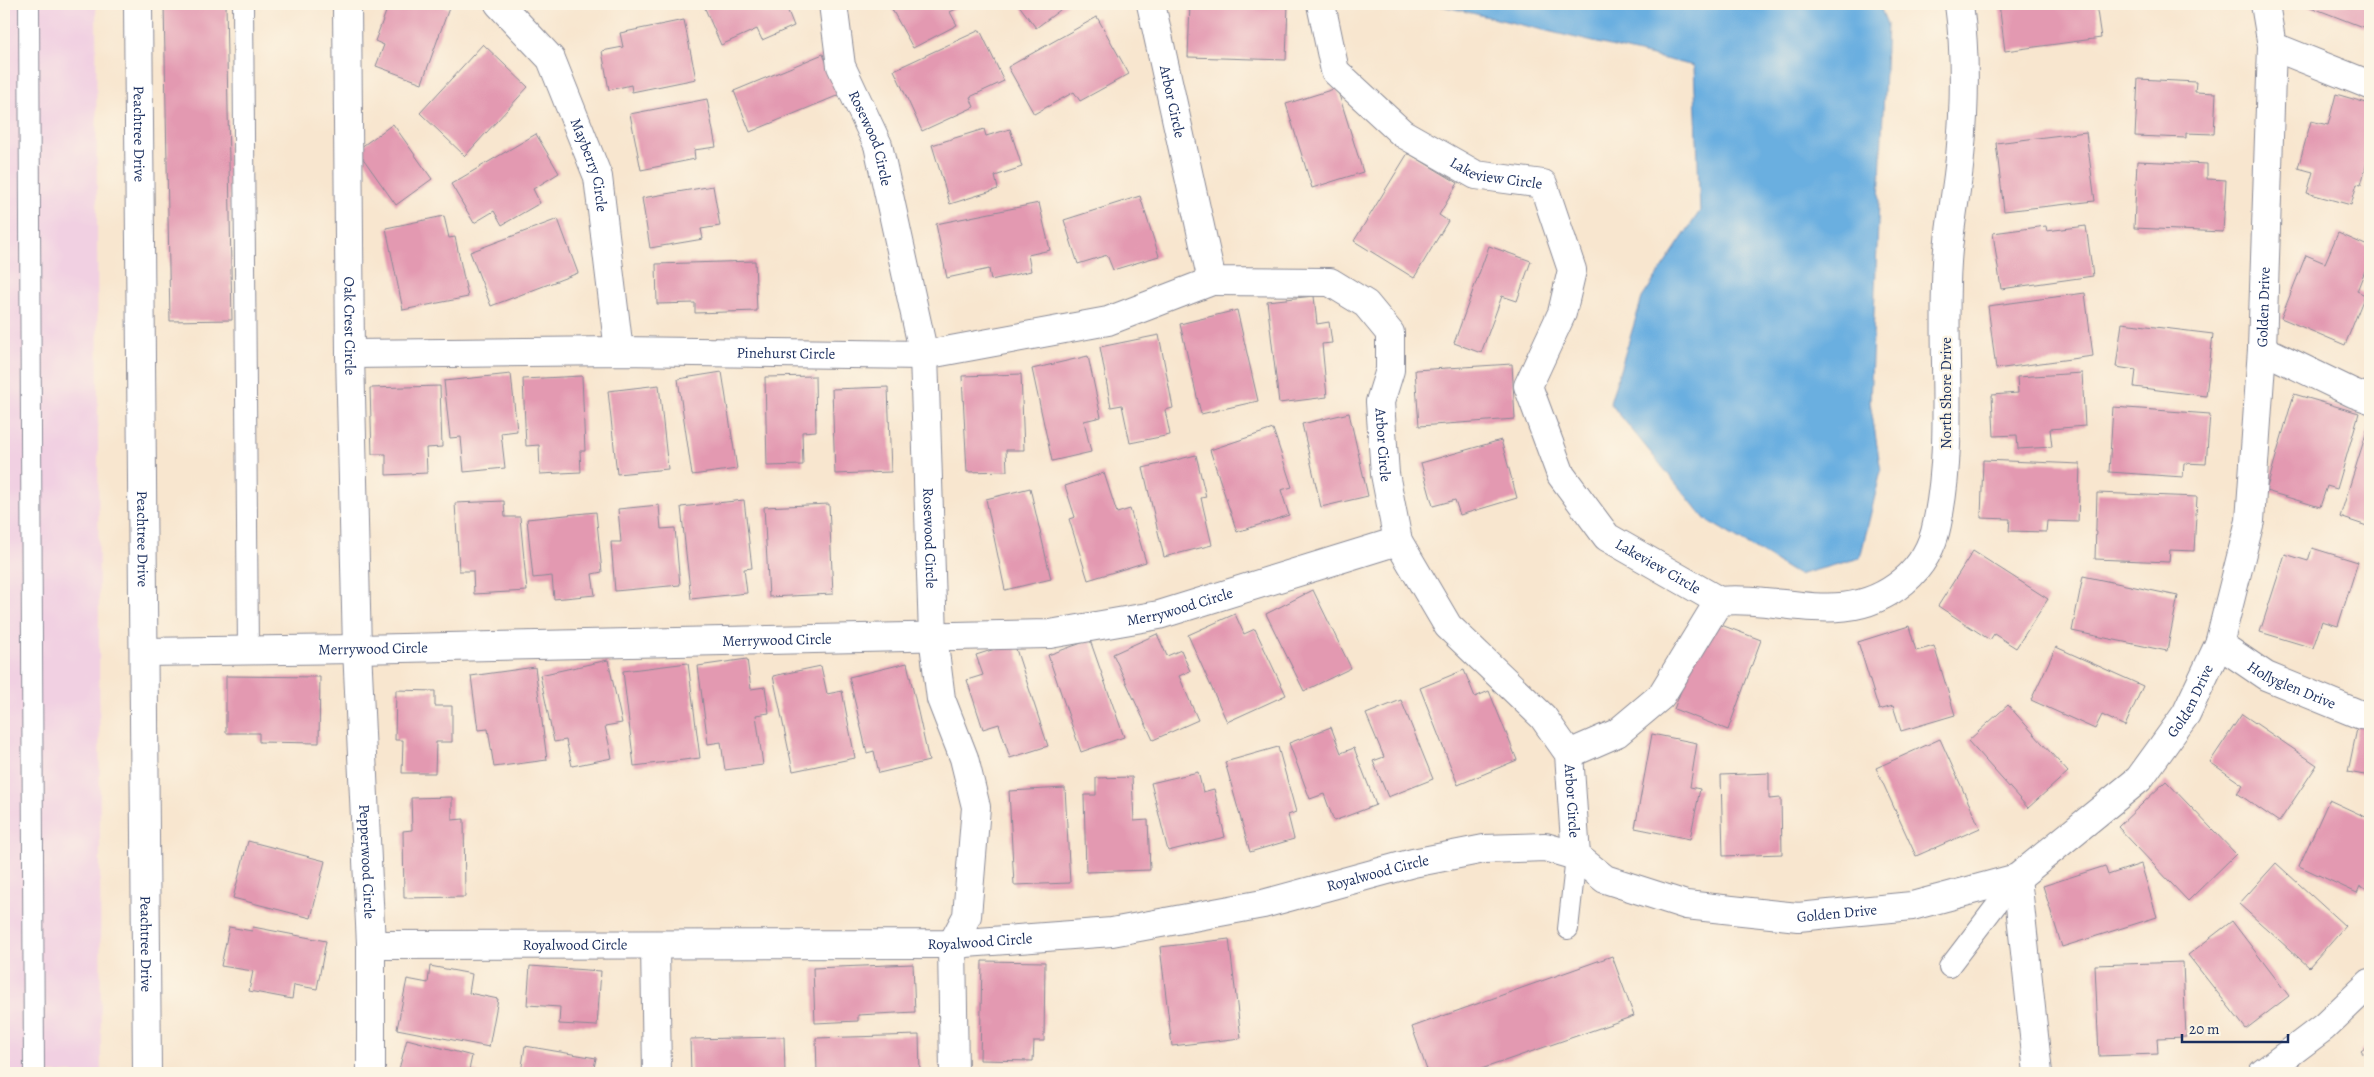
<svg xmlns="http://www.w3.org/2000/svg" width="2374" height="1077" font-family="Alegreya,serif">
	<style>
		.built { fill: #f1d0e2 }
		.water { fill: #6aafe0; stroke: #426f9f }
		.building { fill: #e399b1 }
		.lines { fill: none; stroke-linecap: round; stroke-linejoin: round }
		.service-casing { stroke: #8a8a96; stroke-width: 22 }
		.minor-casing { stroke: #8a8a96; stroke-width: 30 }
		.service { stroke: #fff; stroke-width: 20 }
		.minor { stroke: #fff; stroke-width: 28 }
		.labels { text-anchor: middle; stroke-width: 4.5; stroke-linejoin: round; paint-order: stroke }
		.street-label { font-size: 15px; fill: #1b2f5e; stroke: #fcf5e5 }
	</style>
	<rect width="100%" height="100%" fill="#fcf5e5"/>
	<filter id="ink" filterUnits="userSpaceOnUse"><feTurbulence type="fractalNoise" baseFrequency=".02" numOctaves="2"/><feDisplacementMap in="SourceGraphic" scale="10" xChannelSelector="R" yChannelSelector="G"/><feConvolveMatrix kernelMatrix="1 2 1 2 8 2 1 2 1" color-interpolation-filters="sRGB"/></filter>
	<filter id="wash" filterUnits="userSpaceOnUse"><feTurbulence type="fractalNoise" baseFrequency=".0096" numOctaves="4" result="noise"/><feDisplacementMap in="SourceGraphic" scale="20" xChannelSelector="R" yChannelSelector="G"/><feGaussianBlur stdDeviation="1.12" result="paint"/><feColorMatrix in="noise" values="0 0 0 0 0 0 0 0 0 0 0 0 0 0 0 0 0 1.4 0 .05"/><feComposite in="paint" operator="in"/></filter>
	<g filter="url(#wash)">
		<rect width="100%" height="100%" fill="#f8e6cf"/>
		<path class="built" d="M 4,4 L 96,4 L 101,1073 L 4,1073 Z"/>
		<path class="water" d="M 1434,4 L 1879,4 L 1887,24 L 1870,402 L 1881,471 L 1860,558 L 1798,575 L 1705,519 L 1610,403 L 1642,298 L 1700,211 L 1694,66 Z"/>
		<g id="blocks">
			<path class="building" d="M 164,4 L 226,4 L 232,320 L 170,321 Z
				M 389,4 L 437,4 L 449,8 L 422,83 L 376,66 L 384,45 L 375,41 Z
				M 703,4 L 806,4 L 788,11 L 794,26 L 762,40 L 757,29 L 721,45 Z
				M 889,4 L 966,4 L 950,12 L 957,25 L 913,48 Z
				M 1018,4 L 1068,4 L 1036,28 Z
				M 1190,4 L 1288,4 L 1286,60 L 1188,57 Z
				M 1999,4 L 2096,4 L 2101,38 L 2005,51 Z
				M 2303,4 L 2370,4 L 2370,13 L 2365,28 Z
				M 1097,17 L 1129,74 L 1080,101 L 1074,92 L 1034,114 L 1008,67 Z
				M 684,20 L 696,79 L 632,92 L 631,85 L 609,90 L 602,51 L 623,47 L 620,33 Z
				M 980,30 L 1004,81 L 970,97 L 974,107 L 922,131 L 894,70 Z
				M 483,44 L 528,87 L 465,156 L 420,113 Z
				M 823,54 L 839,95 L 750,132 L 734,91 Z
				M 2138,79 L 2196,82 L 2195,92 L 2216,93 L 2214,134 L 2186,133 L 2186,138 L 2135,136 Z
				M 1337,88 L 1363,172 L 1312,188 L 1286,104 Z
				M 2336,94 L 2370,104 L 2370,151 L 2361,185 L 2357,184 L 2351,205 L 2307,193 L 2313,172 L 2298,168 L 2311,121 L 2328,125 Z
				M 707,99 L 716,147 L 694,150 L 695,159 L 641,170 L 630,114 Z
				M 393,124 L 432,179 L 396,205 L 357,150 Z
				M 984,129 L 986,136 L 1010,129 L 1022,167 L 995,176 L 998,189 L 950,204 L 932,145 Z
				M 2086,132 L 2095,201 L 2004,211 L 1996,143 Z
				M 536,134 L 559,173 L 533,189 L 540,203 L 502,225 L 494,211 L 474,223 L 451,184 Z
				M 1408,153 L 1458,183 L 1439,215 L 1448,221 L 1414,278 L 1354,241 Z
				M 2137,161 L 2207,164 L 2207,179 L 2226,180 L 2223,232 L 2134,228 Z
				M 713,186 L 720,226 L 701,229 L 703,239 L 650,248 L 642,198 Z
				M 1140,196 L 1159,256 L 1113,270 L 1107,255 L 1078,264 L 1064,220 Z
				M 1039,203 L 1050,250 L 1028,255 L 1031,271 L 991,280 L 989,269 L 947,278 L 936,224 Z
				M 444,216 L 449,238 L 455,237 L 468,297 L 403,310 L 386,228 Z
				M 558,219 L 578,273 L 491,306 L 470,252 Z
				M 2046,226 L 2047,231 L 2086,226 L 2093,276 L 2001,289 L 1993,233 Z
				M 2338,233 L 2370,247 L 2370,258 L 2357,291 L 2365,295 L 2345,345 L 2281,318 L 2306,255 L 2325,263 Z
				M 1489,246 L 1531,261 L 1517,301 L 1502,296 L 1481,353 L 1454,343 Z
				M 755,261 L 757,311 L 695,313 L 695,303 L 657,304 L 656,264 Z
				M 2085,293 L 2093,356 L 1996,369 L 1988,306 Z
				M 1314,296 L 1317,324 L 1329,322 L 1332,343 L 1322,344 L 1327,397 L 1279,403 L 1267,301 Z
				M 1237,310 L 1258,401 L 1201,414 L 1180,324 Z
				M 2122,323 L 2213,334 L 2206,396 L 2134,387 L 2136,370 L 2116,367 Z
				M 1159,335 L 1173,408 L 1165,410 L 1170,435 L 1130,443 L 1122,405 L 1111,407 L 1100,347 Z
				M 1088,356 L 1101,417 L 1084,421 L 1091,452 L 1052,461 L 1032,369 Z
				M 1512,364 L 1515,419 L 1419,426 L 1415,370 Z
				M 722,372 L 737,469 L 692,475 L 678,379 Z
				M 2082,373 L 2085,426 L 2050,429 L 2052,447 L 2018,449 L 2017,435 L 1994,436 L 1992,395 L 2018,393 L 2017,377 Z
				M 511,374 L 517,431 L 501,433 L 505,468 L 464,472 L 461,437 L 450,438 L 444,381 Z
				M 1021,374 L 1024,450 L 1006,450 L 1007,471 L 967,472 L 962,376 Z
				M 582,376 L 585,451 L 580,451 L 581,472 L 540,474 L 539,445 L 526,446 L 523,379 Z
				M 815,376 L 816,431 L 802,432 L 803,465 L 767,466 L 765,377 Z
				M 659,385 L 668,469 L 617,474 L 608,391 Z
				M 440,386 L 442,447 L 426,448 L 427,473 L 386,475 L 386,454 L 372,454 L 370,388 Z
				M 888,387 L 891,472 L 835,474 L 832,389 Z
				M 2294,394 L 2359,413 L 2337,489 L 2327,486 L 2320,507 L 2266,491 Z
				M 2113,407 L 2210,414 L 2206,464 L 2184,463 L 2183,477 L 2109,472 Z
				M 1349,413 L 1368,496 L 1321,507 L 1302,424 Z
				M 2370,421 L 2370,527 L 2340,517 Z
				M 1273,429 L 1292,487 L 1281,490 L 1289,515 L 1237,532 L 1210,450 Z
				M 1501,440 L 1517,498 L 1460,515 L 1455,500 L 1433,506 L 1421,463 Z
				M 1196,455 L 1206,497 L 1201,498 L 1212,545 L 1164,557 L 1143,468 Z
				M 1983,460 L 2080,464 L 2078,522 L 2047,521 L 2046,532 L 2009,531 L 2010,519 L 1981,518 Z
				M 1104,473 L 1117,513 L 1130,509 L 1146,562 L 1088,580 L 1069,519 L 1075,517 L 1065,486 Z
				M 1030,488 L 1051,579 L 1005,590 L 986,499 Z
				M 2097,493 L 2197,497 L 2194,551 L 2170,550 L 2169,562 L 2095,559 Z
				M 744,500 L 752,568 L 744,569 L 747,593 L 691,599 L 681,507 Z
				M 504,501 L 505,517 L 520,517 L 527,591 L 474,594 L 473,571 L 459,571 L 455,503 Z
				M 829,504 L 833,594 L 769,597 L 764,507 Z
				M 659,505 L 661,529 L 675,528 L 680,585 L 615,591 L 611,542 L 621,542 L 618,509 Z
				M 596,512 L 602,572 L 592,574 L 595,595 L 554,599 L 552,576 L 533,578 L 527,519 Z
				M 2312,548 L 2358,562 L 2338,626 L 2322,621 L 2313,648 L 2260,632 L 2285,554 L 2308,561 Z
				M 1973,551 L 2048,599 L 2016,648 L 1994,634 L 1990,640 L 1938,606 Z
				M 2083,576 L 2178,596 L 2167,651 L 2072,631 Z
				M 1313,590 L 1351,668 L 1304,691 L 1266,614 Z
				M 1235,614 L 1244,634 L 1255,629 L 1286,695 L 1227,722 L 1188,635 Z
				M 1708,620 L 1761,640 L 1728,730 L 1674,709 Z
				M 1909,626 L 1916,651 L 1934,646 L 1955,715 L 1901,731 L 1893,706 L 1879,710 L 1858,642 Z
				M 1157,634 L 1167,656 L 1181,650 L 1190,671 L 1179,676 L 1198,720 L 1153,740 L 1113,654 Z
				M 1090,640 L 1124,737 L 1081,752 L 1048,655 Z
				M 1014,643 L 1048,746 L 1010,758 L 999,724 L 983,729 L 967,680 L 983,675 L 976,655 Z
				M 2056,647 L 2143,686 L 2125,726 L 2102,715 L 2095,729 L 2031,700 Z
				M 747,659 L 751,689 L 765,687 L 769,713 L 756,715 L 763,765 L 725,770 L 721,742 L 708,744 L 698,666 Z
				M 608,660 L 622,723 L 605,726 L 612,758 L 572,766 L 566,740 L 554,742 L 540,675 Z
				M 688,663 L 700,758 L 634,766 L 623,671 Z
				M 907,663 L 929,761 L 879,773 L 874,751 L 867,753 L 849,677 Z
				M 821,666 L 827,694 L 842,691 L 855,758 L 793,771 L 773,676 Z
				M 535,667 L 547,760 L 494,767 L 488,729 L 478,730 L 471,676 Z
				M 1464,670 L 1475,697 L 1489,691 L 1517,760 L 1458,785 L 1420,688 Z
				M 226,676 L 320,677 L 319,743 L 259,742 L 259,733 L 226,733 Z
				M 396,690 L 435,691 L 435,706 L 452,706 L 452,742 L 436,742 L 435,773 L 402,773 L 403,740 L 395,740 Z
				M 1401,700 L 1433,779 L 1388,797 L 1373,761 L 1384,757 L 1366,714 Z
				M 2008,705 L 2068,772 L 2028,808 L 1968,741 Z
				M 2242,714 L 2317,765 L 2279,822 L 2237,793 L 2243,785 L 2210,762 Z
				M 2358,724 L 2370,726 L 2370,776 L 2348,772 Z
				M 1331,727 L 1341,753 L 1354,748 L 1376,805 L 1334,821 L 1324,794 L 1310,799 L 1289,743 Z
				M 1652,734 L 1697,743 L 1690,787 L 1700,789 L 1690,839 L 1635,828 Z
				M 1940,739 L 1980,828 L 1916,856 L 1876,768 Z
				M 1278,747 L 1296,812 L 1288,815 L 1294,839 L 1250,852 L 1225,762 Z
				M 1198,772 L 1203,792 L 1214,789 L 1225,837 L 1168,851 L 1151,783 Z
				M 1769,773 L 1769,799 L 1781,798 L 1782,854 L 1723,856 L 1721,775 Z
				M 1132,777 L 1134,821 L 1148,820 L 1150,870 L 1086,872 L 1084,795 L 1096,795 L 1096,778 Z
				M 2166,781 L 2236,854 L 2188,901 L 2118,827 Z
				M 1065,788 L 1070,883 L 1014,885 L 1009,791 Z
				M 452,797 L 452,820 L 464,819 L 465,897 L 404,898 L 403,831 L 412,830 L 411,798 Z
				M 2329,800 L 2370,819 L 2370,891 L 2360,886 L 2357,893 L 2299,866 Z
				M 248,841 L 325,861 L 311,918 L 233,898 Z
				M 2276,863 L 2345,926 L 2309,967 L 2239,904 Z
				M 2141,864 L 2157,917 L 2062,947 L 2043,886 L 2105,866 L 2108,875 Z
				M 2232,921 L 2289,996 L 2246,1029 L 2188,955 Z
				M 229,927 L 252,931 L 253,927 L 326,941 L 317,989 L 294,985 L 292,999 L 249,991 L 253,971 L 221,966 Z
				M 1229,939 L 1241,1038 L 1172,1046 L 1160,947 Z
				M 1612,956 L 1634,1016 L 1470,1073 L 1428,1073 L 1412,1027 Z
				M 982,961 L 1045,962 L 1044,1041 L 1034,1041 L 1033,1061 L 980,1060 Z
				M 2183,962 L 2186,1037 L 2157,1038 L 2158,1054 L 2099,1056 L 2095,965 Z
				M 913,964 L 915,1012 L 858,1015 L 858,1021 L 815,1023 L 813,968 Z
				M 430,966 L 472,974 L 469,993 L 498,999 L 489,1047 L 397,1029 L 407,979 L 428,983 Z
				M 530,966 L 601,971 L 597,1026 L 559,1024 L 560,1007 L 527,1005 Z
				M 919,1035 L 920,1073 L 817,1073 L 816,1038 Z
				M 784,1037 L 785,1073 L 691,1073 L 690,1039 Z
				M 407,1039 L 472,1056 L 469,1070 L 480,1073 L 398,1073 Z
				M 2370,1044 L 2370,1063 L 2361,1051 Z
				M 525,1046 L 596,1058 L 593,1073 L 521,1073 Z"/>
		</g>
	</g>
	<g filter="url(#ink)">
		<use href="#blocks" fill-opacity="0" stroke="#8a8a96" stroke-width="1"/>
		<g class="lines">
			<defs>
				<path id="service" d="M 29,4 L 34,1073
					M 243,4 L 248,651
					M 1568,929 L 1576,856
					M 1949,967 L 2017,878"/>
				<g id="minor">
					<path id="s1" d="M 138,4 L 147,1073"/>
					<path id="s2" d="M 347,4 L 350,354 L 357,649 L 371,945 L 371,1073"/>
					<path id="s3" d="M 499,4 L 551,59 L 598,177 L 619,351"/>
					<path id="s4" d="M 833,4 L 841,66 L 878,145 L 924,355 L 933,636 L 941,699 L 964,758 L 976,807 L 967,916 L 952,944 L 954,1073"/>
					<path id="s5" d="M 1151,4 L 1212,281 L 1330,282 L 1366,304 L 1390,333 L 1390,370 L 1380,402 L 1385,474 L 1398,541 L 1448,626 L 1543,717 L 1569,754 L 1576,856"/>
					<path id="s6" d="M 1321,4 L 1335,71 L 1402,133 L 1476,175 L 1543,184 L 1572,270 L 1562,313 L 1528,386 L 1561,475 L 1607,537 L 1719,601"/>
					<path d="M 2272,46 L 2370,85"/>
					<path d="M 2262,349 L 2353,393 L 2370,399"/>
					<path id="s7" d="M 350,354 L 619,351 L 924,355 L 1108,321 L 1212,281"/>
					<path d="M 1719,601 C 1784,595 1846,630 1904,581 C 1921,567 1933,546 1937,524 C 1955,438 1941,349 1947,262 C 1949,227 1957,192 1960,157 C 1965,105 1966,55 1959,4"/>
					<path id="s8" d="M 2219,644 L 2266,676 L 2361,715 L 2370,716"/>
					<path id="s9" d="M 145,652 L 357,649 L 1050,634 L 1159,615 L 1398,541"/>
					<path d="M 1569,754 L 1617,733 L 1661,696 L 1719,601"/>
					<path d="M 2017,878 L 2038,1073"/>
					<path id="s10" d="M 371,945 L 952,944 L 1112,932 L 1263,904 L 1413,863 L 1484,849 L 1545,847 L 1576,856 L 1605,879 L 1686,905 L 1798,917 L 1912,906 L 2017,878 L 2139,779 L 2186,714 L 2219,644 L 2250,521 L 2262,349 L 2272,46 L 2265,4"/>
					<path d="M 655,946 L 657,1073"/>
					<path d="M 2263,1073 L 2324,1027 L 2370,983"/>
				</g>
			</defs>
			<use href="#service" class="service-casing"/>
			<use href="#minor" class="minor-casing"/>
			<use href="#service" class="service"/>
			<use href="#minor" class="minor"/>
		</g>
	</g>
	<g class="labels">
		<g class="street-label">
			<text dy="5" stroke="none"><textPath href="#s5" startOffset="100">Arbor Circle</textPath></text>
			<text dy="5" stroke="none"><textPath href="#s1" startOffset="130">Peachtree Drive</textPath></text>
			<text dy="5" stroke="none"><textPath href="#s4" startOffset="141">Rosewood Circle</textPath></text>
			<text dy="5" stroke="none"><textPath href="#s3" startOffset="189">Mayberry Circle</textPath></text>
			<text dy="5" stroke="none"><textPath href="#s6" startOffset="264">Lakeview Circle</textPath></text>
			<text dy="5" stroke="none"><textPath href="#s10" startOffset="2330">Golden Drive</textPath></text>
			<text dy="5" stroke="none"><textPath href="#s2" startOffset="322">Oak Crest Circle</textPath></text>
			<text dy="5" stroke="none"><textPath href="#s7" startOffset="436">Pinehurst Circle</textPath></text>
			<text transform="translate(1946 393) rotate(-90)" y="5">North Shore Drive</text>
			<text dy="5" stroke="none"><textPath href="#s5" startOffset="595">Arbor Circle</textPath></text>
			<text dy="5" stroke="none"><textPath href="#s4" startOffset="548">Rosewood Circle</textPath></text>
			<text dy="5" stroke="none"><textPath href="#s1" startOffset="535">Peachtree Drive</textPath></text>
			<text dy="5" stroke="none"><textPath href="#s6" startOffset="759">Lakeview Circle</textPath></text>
			<text dy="5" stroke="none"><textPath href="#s9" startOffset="1038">Merrywood Circle</textPath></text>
			<text dy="5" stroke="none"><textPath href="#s9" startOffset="632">Merrywood Circle</textPath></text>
			<text dy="5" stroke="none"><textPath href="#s9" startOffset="228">Merrywood Circle</textPath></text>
			<text dy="5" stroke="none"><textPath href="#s8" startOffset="84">Hollyglen Drive</textPath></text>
			<text dy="5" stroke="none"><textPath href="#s10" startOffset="1925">Golden Drive</textPath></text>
			<text dy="5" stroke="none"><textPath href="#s5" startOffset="1015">Arbor Circle</textPath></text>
			<text dy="5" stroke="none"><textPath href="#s2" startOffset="858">Pepperwood Circle</textPath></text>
			<text dy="5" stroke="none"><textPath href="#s10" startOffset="1014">Royalwood Circle</textPath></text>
			<text dy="5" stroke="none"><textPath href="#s10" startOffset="1490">Golden Drive</textPath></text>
			<text dy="5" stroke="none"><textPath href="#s10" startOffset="609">Royalwood Circle</textPath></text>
			<text dy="5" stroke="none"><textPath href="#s1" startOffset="940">Peachtree Drive</textPath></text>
			<text dy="5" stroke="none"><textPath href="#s10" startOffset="204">Royalwood Circle</textPath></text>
		</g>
	</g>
	<rect width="2374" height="1077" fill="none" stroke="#fcf5e5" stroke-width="20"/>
	<path d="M2182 1034v8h106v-8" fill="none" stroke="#1b2f5e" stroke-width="2.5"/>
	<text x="2189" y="1034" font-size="15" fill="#1b2f5e" stroke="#fcf5e5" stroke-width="4" paint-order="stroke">20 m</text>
</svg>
